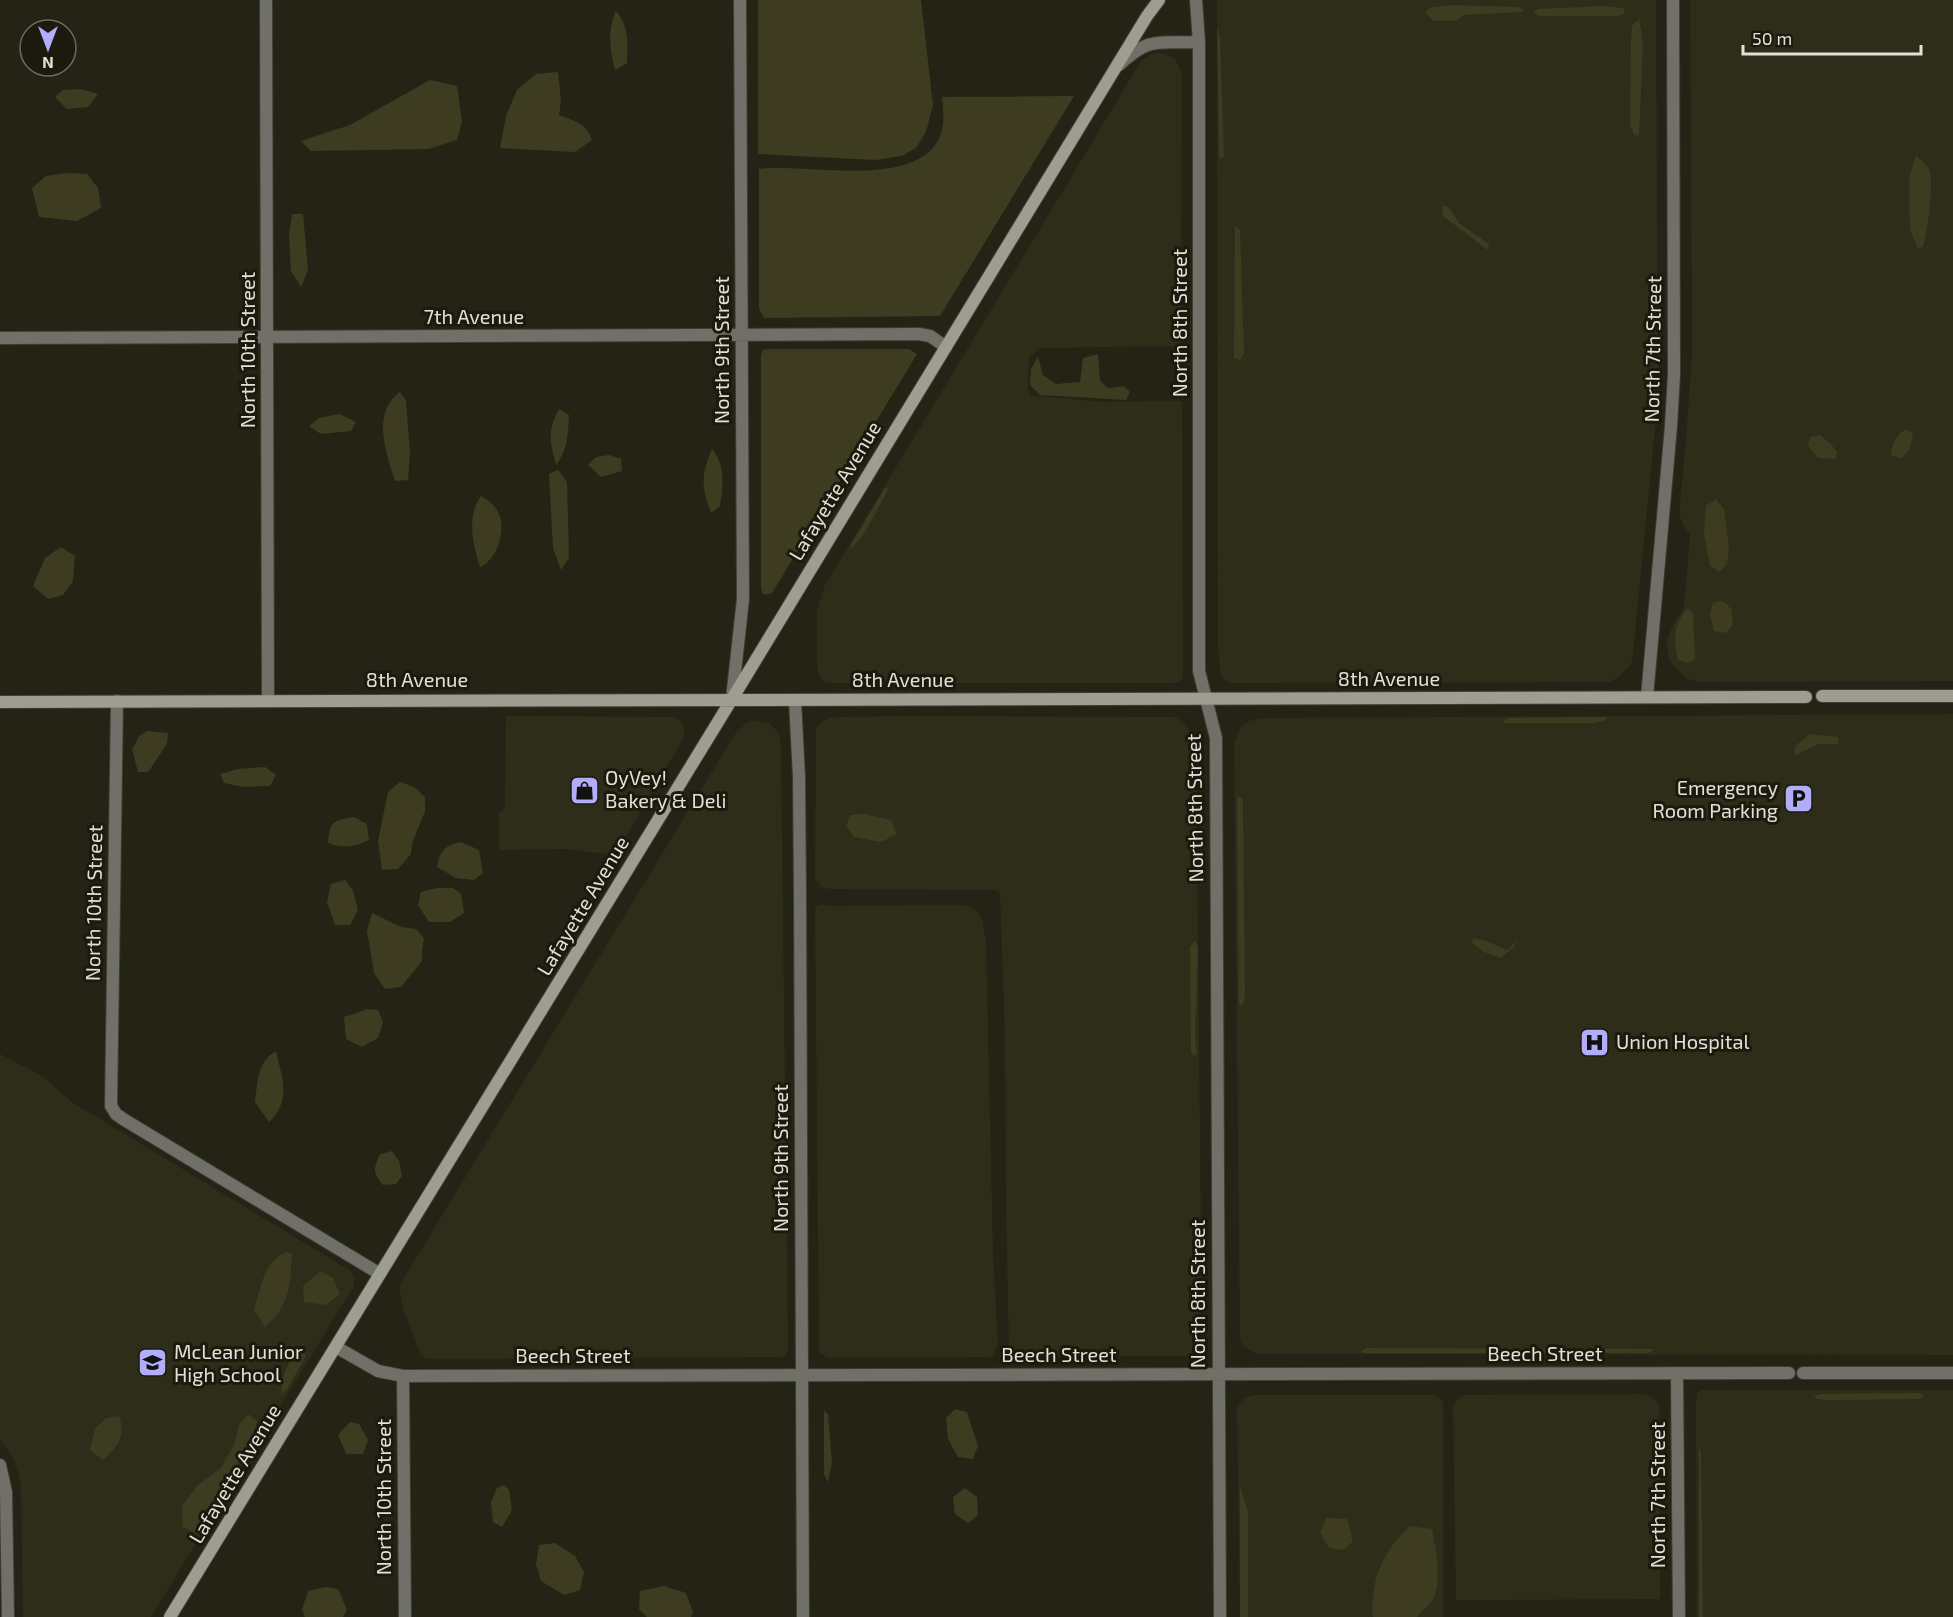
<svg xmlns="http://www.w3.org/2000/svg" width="1953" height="1617" font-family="'Exo 2',sans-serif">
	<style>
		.built { fill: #2e2d19 }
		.green { fill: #3d3c21 }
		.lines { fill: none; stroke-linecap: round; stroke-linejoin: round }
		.street-casing { stroke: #3e3e31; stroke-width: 14 }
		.secondary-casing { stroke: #3e3e31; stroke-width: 14 }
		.street { stroke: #707069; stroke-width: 12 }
		.secondary { stroke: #9d9d91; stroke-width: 12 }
		.labels { text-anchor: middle; stroke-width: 6; stroke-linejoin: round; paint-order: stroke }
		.street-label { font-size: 20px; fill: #e1e1d9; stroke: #1b1a0d }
		.poi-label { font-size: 20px; fill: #e1e1d9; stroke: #1b1a0d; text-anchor: start }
	</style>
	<rect width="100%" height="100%" fill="#242416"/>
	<path class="built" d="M 1217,0 L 1656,0 L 1658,397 L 1633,654 L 1631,664 L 1620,676 L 1610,682 L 1232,683 L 1223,679 L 1221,674 L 1218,647 Z
		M 1690,0 L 1953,0 L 1953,681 L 1697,682 L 1686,678 L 1670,662 L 1667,646 L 1668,638 L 1672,627 L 1684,608 L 1690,535 L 1684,526 L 1679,514 L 1686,441 L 1692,352 Z
		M 1157,53 L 1166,54 L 1175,59 L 1182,74 L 1181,346 L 1040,348 L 1029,357 L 1028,387 L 1030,395 L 1101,402 L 1182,401 L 1183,672 L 1182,680 L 1175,683 L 831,683 L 823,681 L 819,676 L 817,663 L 817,612 L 824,587 L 1141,61 L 1150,55 Z
		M 1953,714 L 1953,1355 L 1256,1354 L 1243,1346 L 1240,1340 L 1234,744 L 1240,728 L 1249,721 L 1263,718 Z
		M 506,716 L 672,717 L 681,721 L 685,732 L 683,739 L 615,855 L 566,849 L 499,850 L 499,813 L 505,809 Z
		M 920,716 L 1175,717 L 1182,721 L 1196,738 L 1202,1343 L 1200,1352 L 1194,1356 L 1012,1356 L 1009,1351 L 1006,1207 L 1005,1035 L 1000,893 L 996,890 L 830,889 L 821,887 L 815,879 L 816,729 L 819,724 L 829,718 L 838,717 Z
		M 754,720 L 769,723 L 775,729 L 779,735 L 781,745 L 788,1350 L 785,1356 L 782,1357 L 430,1359 L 425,1358 L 420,1353 L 404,1312 L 399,1286 L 735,734 L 746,723 Z
		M 822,904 L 830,906 L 960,905 L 971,907 L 977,911 L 982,920 L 986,941 L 993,1253 L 998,1344 L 994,1355 L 990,1357 L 828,1358 L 819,1352 L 815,910 L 816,906 Z
		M 0,1054 L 42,1076 L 72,1102 L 351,1271 L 354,1276 L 354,1286 L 151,1617 L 23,1617 L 21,1485 L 15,1461 L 0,1439 Z
		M 1701,1390 L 1953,1390 L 1953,1617 L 1697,1617 L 1696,1405 L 1697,1393 Z
		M 1643,1394 L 1651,1396 L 1659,1403 L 1660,1599 L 1456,1600 L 1453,1407 L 1458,1398 L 1464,1395 Z
		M 1253,1395 L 1435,1395 L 1442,1400 L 1443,1405 L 1443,1617 L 1240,1617 L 1237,1407 L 1244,1398 Z"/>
	<path class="green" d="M 758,0 L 921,0 L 933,105 L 926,132 L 916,148 L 902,156 L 875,160 L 758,154 Z
		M 1450,5 L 1518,7 L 1525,10 L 1521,12 L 1464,15 L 1456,21 L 1434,21 L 1425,13 L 1429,8 Z
		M 1602,6 L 1623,8 L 1625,13 L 1618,16 L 1539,16 L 1533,12 L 1539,9 Z
		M 616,11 C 629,26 628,44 627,63 L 615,70 C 610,49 607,30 616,11 Z
		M 1639,19 L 1643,43 L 1639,136 L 1634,135 L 1630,125 L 1631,39 L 1632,26 Z
		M 1217,26 L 1220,38 L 1224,156 L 1222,159 L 1219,158 Z
		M 558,72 L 561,101 L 559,115 C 576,122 585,122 592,140 L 575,152 L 500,148 L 506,116 L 517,90 L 536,74 Z
		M 430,80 L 457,86 L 462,121 L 457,140 L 428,149 L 311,151 L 301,141 L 350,125 Z
		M 81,89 L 98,94 L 88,107 L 67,109 L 55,97 L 63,90 Z
		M 1074,96 L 940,316 L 764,318 L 759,308 L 759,169 C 806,163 921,191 941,134 C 945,121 943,109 942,97 Z
		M 1916,155 C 1920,159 1926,164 1929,169 C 1935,181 1927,232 1923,246 L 1918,249 L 1910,230 L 1909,179 Z
		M 66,173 L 87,174 L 98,188 L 101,208 L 77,221 L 39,217 L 32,188 L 46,176 Z
		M 1442,206 L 1449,207 L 1459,223 L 1489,244 L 1488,250 L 1443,216 Z
		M 292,214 L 303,214 L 308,270 L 301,287 L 291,271 L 289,235 Z
		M 1235,226 L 1240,230 L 1244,353 L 1240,360 L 1234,358 Z
		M 769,349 L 909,349 L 917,354 L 772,593 L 765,595 L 762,593 L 761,587 L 761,355 L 763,350 Z
		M 1098,354 L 1100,381 L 1108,388 L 1124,386 L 1130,392 L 1126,400 L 1040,395 L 1030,385 L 1031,369 L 1038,357 L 1043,375 L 1056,384 L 1080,382 L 1083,358 Z
		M 400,392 L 406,400 L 410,453 L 408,480 L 395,481 C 386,452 371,413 400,392 Z
		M 559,409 L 569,415 C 568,433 568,450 556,465 C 550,441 547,431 559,409 Z
		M 339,414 L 356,422 L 351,431 L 321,434 L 309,426 L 319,418 Z
		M 1906,429 L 1913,434 L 1910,449 L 1901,459 L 1891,455 C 1893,442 1895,436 1906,429 Z
		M 1820,435 L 1831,444 L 1837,452 L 1835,459 L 1818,458 L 1808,446 L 1810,437 Z
		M 712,449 C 726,466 723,486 720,506 L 711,513 C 701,487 701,475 712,449 Z
		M 609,455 L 621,459 L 622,471 L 601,477 L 588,465 L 596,457 Z
		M 558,470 L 567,482 L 569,558 L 561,570 L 553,548 L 549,474 Z
		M 886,486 L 888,490 L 864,534 L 852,548 L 850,546 Z
		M 481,496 C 490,501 497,507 500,517 C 505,533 496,561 480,567 C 473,543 466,517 481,496 Z
		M 1716,499 L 1724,509 L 1729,547 L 1727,564 L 1719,572 L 1710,565 L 1704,535 L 1706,506 Z
		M 61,547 L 75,556 L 73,581 L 63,595 L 48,599 L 33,586 L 45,558 Z
		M 1720,601 L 1726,603 L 1731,609 L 1733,625 L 1726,633 L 1714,631 L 1710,615 L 1713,603 Z
		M 1688,608 L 1693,614 L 1695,659 L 1688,663 L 1678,660 C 1673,640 1673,624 1688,608 Z
		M 1607,717 L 1606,720 L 1595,723 L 1504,723 L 1504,720 L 1509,718 Z
		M 148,731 L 168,733 L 167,744 L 148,772 L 138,772 L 132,749 L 140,735 Z
		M 1810,734 L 1838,737 L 1839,744 L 1819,744 L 1795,755 L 1795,746 Z
		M 265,767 L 276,775 L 270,786 L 243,787 L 224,783 L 220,774 L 238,769 Z
		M 400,782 L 414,787 L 425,797 L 425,811 L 412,844 L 411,854 L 398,869 L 382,870 L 378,841 L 388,792 Z
		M 1237,796 L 1243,799 L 1243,811 L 1245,997 L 1243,1004 L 1239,1006 Z
		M 864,814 L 891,820 L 897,834 L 881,842 L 854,837 L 846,826 L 850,815 Z
		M 354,817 L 367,824 L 369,840 C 355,847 343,849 328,843 C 330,821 332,821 354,817 Z
		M 461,842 L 479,850 L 483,873 L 474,880 L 456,878 L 437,867 C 439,852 445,845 461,842 Z
		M 345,880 L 353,891 L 358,910 L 350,925 L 335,925 L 327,902 L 331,884 Z
		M 437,888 L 453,888 L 461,894 L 464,913 L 450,922 L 429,922 L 418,905 L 421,892 Z
		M 372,913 L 401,927 L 416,929 L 424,938 L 422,950 L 422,961 L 401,987 L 385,989 L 374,973 L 367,931 Z
		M 1473,938 L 1486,941 L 1507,950 L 1517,940 L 1513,948 L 1501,958 L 1484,952 L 1472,943 Z
		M 1195,940 L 1198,948 L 1195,1038 L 1197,1053 L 1194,1056 L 1191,1053 L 1190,947 Z
		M 368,1009 L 378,1010 L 383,1022 L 378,1038 L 362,1047 L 346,1039 L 344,1017 Z
		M 276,1051 C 282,1078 292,1100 269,1122 L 255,1102 C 258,1081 257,1062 276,1051 Z
		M 392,1151 L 399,1161 L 402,1176 L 396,1184 L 383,1185 C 373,1172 373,1170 380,1154 Z
		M 286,1252 L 292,1254 C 290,1285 290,1306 265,1327 L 254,1310 C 261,1288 263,1262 286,1252 Z
		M 321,1271 L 333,1278 L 340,1294 L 326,1305 L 304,1302 L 303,1286 Z
		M 303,1345 L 306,1355 L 288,1388 L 281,1395 C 281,1377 289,1357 303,1345 Z
		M 1366,1348 L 1652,1349 L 1654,1350 L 1649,1353 L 1363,1353 L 1361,1351 Z
		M 1920,1393 L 1924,1396 L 1920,1399 L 1831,1400 L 1817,1399 L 1814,1396 L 1823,1394 Z
		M 955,1409 L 967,1412 L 978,1446 L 973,1459 L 958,1457 L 948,1439 L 946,1418 Z
		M 824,1411 L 828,1414 L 832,1463 L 828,1482 L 824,1474 Z
		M 248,1414 L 257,1421 L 252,1440 L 203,1524 L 195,1533 L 183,1527 L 182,1506 L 198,1485 L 221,1468 L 234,1445 L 239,1425 Z
		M 119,1416 C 126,1437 118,1446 103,1460 L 90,1450 L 95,1429 L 106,1418 Z
		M 350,1422 L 359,1424 L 368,1440 L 363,1454 L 346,1454 L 338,1435 Z
		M 1699,1446 L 1701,1453 L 1703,1617 L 1699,1617 Z
		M 504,1485 L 509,1490 L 512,1510 L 502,1527 L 493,1522 L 491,1502 L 497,1488 Z
		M 1240,1487 L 1248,1511 L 1248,1617 L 1240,1617 Z
		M 965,1488 L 977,1497 L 978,1515 L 968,1523 L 955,1514 L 953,1497 Z
		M 1326,1518 L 1347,1519 L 1353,1541 L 1344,1550 L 1329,1548 L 1320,1533 Z
		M 1410,1526 L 1432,1529 C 1435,1548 1443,1582 1433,1599 C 1430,1605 1422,1611 1417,1617 L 1373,1617 C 1370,1580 1383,1551 1410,1526 Z
		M 555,1543 L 575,1556 L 584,1572 L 580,1590 L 564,1595 L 541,1581 L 536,1564 L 539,1545 Z
		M 664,1586 L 686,1593 L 693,1612 L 691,1617 L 647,1617 L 639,1609 L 640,1591 Z
		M 326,1587 L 338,1589 L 347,1610 L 343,1617 L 305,1617 L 302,1610 L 308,1591 Z"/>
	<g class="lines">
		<defs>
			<path id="street" d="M 266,0 L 268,701
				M 1196,0 L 1199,42 L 1199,671 L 1216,738 L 1220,1617
				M 1119,65 C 1151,35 1158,44 1199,42
				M 0,338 L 919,334 L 930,336 L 946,347
				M 1647,697 L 1671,426 L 1674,374 L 1673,0
				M 732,699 L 743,599 L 740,0
				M 795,700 L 799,777 L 800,895 L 803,1617
				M 117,701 L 111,1106 L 116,1114 L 123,1119 L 380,1274
				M 336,1347 L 378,1371 L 403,1376 L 1789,1373
				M 1677,1373 L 1679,1617
				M 1803,1373 L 1953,1373
				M 403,1376 L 405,1617
				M 0,1465 L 6,1492 L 8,1617"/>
			<path id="secondary" d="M 1822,696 L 1953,696
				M 0,702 L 1806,697
				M 170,1617 L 732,699 L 1147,16 L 1159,0"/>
		</defs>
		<use href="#street" class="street-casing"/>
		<use href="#secondary" class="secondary-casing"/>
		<use href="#street" class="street"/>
		<use href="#secondary" class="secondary"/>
	</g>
	<defs>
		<symbol id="shop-square" viewBox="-11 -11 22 22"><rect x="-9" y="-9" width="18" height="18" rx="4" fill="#b2adf9" stroke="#1b1a0d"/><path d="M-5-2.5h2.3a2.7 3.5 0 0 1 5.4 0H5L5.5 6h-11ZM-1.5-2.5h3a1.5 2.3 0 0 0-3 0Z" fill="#111"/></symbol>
		<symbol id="parking-square" viewBox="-11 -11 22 22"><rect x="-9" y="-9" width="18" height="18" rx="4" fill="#b2adf9" stroke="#1b1a0d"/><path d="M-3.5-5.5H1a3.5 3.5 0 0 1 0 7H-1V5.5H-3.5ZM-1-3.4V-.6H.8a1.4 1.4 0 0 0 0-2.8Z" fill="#111"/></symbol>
		<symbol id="hospital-square" viewBox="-11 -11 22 22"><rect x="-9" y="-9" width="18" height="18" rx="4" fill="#b2adf9" stroke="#1b1a0d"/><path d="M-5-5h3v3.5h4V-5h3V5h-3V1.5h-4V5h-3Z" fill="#111"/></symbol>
		<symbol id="school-square" viewBox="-11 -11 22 22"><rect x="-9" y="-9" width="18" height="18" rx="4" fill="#b2adf9" stroke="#1b1a0d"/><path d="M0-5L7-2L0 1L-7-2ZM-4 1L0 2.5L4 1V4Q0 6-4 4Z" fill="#111"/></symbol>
	</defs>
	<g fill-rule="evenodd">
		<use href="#shop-square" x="568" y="774" width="33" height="33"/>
		<use href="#parking-square" x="1782" y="782" width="33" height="33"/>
		<use href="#hospital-square" x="1578" y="1026" width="33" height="33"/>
		<use href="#school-square" x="136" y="1346" width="33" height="33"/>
	</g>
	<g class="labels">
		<g class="street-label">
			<text x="474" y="324">7th Avenue</text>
			<text transform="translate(1180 323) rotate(-90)" y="7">North 8th Street</text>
			<text transform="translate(1653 349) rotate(-89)" y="7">North 7th Street</text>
			<text transform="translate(248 350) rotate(-90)" y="7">North 10th Street</text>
			<text transform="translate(722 350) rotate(-90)" y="7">North 9th Street</text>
			<text transform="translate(835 491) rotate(-59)" y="7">Lafayette Avenue</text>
			<text x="1389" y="686">8th Avenue</text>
			<text x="417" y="687">8th Avenue</text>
			<text x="903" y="687">8th Avenue</text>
			<text transform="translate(1195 808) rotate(-91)" y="7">North 8th Street</text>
			<text transform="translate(94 903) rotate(-89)" y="7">North 10th Street</text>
			<text transform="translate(583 906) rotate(-59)" y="7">Lafayette Avenue</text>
			<text transform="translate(781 1158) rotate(-90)" y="7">North 9th Street</text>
			<text transform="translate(1198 1294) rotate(-90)" y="7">North 8th Street</text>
			<text x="1545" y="1361">Beech Street</text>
			<text x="1059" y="1362">Beech Street</text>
			<text x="573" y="1363">Beech Street</text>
			<text transform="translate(235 1474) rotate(-59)" y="7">Lafayette Avenue</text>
			<text transform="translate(1658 1495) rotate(-90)" y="7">North 7th Street</text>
			<text transform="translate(384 1497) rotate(-90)" y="7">North 10th Street</text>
		</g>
		<g class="poi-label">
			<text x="605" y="785">OyVey!<tspan x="605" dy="23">Bakery &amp; Deli</tspan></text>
			<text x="1778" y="795" text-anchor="end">Emergency<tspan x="1778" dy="23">Room Parking</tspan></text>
			<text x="1616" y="1049">Union Hospital</text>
			<text x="174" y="1359">McLean Junior<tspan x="174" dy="23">High School</tspan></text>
		</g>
	</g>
	<g transform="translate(48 48) rotate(180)"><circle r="28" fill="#1b1a0d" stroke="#6a6a5f" stroke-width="1.5"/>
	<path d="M0-4.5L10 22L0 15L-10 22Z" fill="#b2adf9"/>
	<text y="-9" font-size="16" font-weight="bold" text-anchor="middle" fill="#e1e1d9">N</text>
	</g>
	<path d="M1743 45v9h178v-9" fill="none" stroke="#e1e1d9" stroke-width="3"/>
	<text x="1752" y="45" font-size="18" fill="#e1e1d9" stroke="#1b1a0d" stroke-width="4.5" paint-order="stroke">50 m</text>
</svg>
